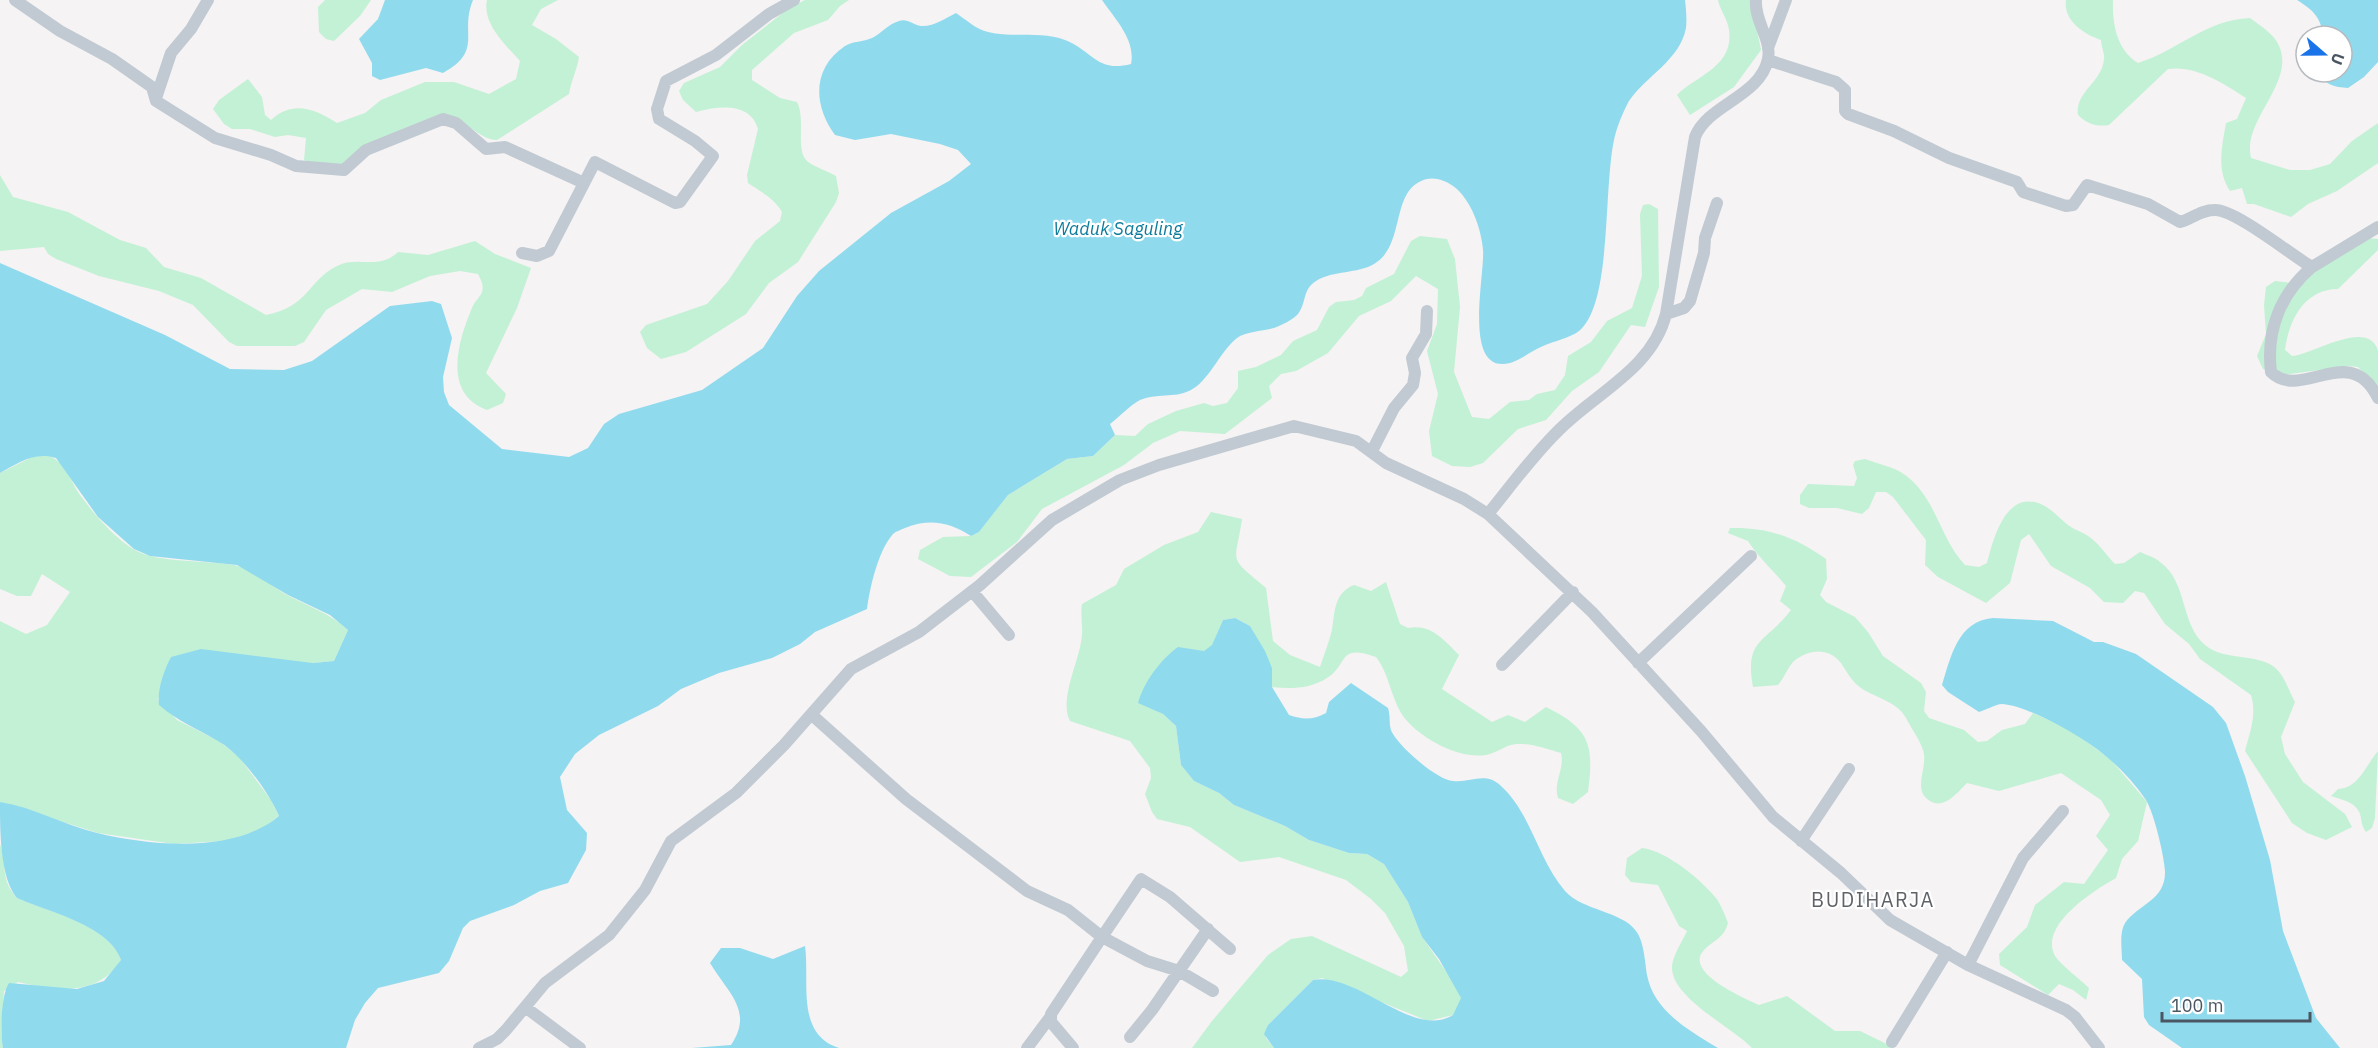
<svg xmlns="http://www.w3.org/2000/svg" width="2378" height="1048" font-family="'IBM Plex Sans',sans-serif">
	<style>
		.green { fill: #c3f1d5 }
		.water { fill: #90daee }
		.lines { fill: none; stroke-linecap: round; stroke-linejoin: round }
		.minor { stroke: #c1cad2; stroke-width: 12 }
		.labels { text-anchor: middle; stroke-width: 4.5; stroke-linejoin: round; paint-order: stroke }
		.water-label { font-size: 18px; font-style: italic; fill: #0c7c9b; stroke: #fff }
		.quarter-label { font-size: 20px; letter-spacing: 1.5px; fill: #5f6368; stroke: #fff }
	</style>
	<rect width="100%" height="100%" fill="#f5f3f3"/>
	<path class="green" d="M 325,0 L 371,0 L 360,16 L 334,41 L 326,39 L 319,32 L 318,7 Z
		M 487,0 L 558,0 L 541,9 L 532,25 L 556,39 L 579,57 C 577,70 571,81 569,94 L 497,140 C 479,140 465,118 445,115 L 356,151 L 348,165 L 308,162 L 304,160 L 306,138 L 288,135 L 275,137 L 250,129 L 232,129 L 224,124 L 213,109 L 219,100 L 248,79 L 262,97 L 265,115 L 271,120 C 293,100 315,109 337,123 L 365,113 L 381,100 L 425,82 L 454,82 L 489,94 L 516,79 L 520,61 C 506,45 482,24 487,0 Z
		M 805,0 L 849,0 L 840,6 L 828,20 L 794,33 L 752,70 L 752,80 L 780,98 L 797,102 C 806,119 795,150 807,161 C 814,167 828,171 836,176 L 839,193 L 836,202 L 798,262 L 769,283 L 746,314 L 686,352 L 661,359 L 647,348 L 640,332 L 646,325 L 707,304 L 728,281 L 755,241 L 780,221 L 782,212 C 774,198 761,192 748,183 L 747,175 L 758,129 C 750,102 719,106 696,112 L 683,100 L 679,91 L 684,83 L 720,67 L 742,45 L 789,8 Z
		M 1718,0 L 1751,0 L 1761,50 L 1734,87 L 1690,115 L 1677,95 C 1697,75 1734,67 1729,30 C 1728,20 1720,10 1718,0 Z
		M 2066,0 L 2113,0 C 2112,24 2117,50 2138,63 C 2179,50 2205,20 2250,18 C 2258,24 2269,31 2275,39 C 2303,78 2241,118 2251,158 L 2290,170 L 2310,170 L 2330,164 L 2352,141 L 2378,123 L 2378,163 L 2337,191 L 2308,204 L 2291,217 L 2254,204 L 2247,204 L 2242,188 L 2230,191 C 2216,170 2222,146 2226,123 L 2237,119 L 2246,98 C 2223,83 2196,65 2168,69 L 2109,125 C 2097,127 2087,124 2078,115 C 2075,91 2102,83 2104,59 C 2105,54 2101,46 2101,40 C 2084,34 2063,21 2066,0 Z
		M 0,175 L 13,197 L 68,212 L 120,240 L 146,248 L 164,267 L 201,278 L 266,315 C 310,306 306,282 337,266 C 358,255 378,271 398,252 L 428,255 L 475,241 L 495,254 L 531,268 L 517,308 L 486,373 L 506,394 L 503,403 L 487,410 C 442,394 458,341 472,308 C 474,302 480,297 482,292 C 484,285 481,280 478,274 L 460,271 L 430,276 L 392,292 L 362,289 L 326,310 L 304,342 L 295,346 L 237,346 L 229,342 L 193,305 L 159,291 L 99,276 L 56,259 L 48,254 L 44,247 L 0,251 Z
		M 1649,204 L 1658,209 L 1659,287 L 1645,327 L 1631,325 L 1599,372 L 1572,391 L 1546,420 L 1518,429 L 1483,463 L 1470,467 L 1452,466 L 1432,456 L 1429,431 L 1438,394 L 1427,351 L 1437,324 L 1438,289 L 1416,276 L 1391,301 L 1359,316 L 1328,353 L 1296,371 L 1281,374 L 1269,386 L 1272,398 L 1225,434 L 1180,431 L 1153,443 L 1124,465 L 1042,509 L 1017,542 L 971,577 L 950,576 L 918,559 L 920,550 L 943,537 L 971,536 L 979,532 L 1008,495 L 1067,459 L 1093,456 L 1115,435 L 1135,436 L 1148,424 L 1176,411 L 1204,403 L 1213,406 L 1227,403 L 1238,388 L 1238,371 L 1256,367 L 1281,355 L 1293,341 L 1317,330 L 1329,307 L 1336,302 L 1354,300 L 1362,296 L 1366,288 L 1394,274 L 1411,241 L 1420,236 L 1447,239 L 1455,259 L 1460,307 L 1454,372 L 1472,417 L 1489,419 L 1510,402 L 1529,400 L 1537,394 L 1555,390 L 1565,375 L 1568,356 L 1591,342 L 1607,321 L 1632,308 L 1642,276 L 1640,214 L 1643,205 Z
		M 2355,237 L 2378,239 L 2378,250 L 2338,289 C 2305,289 2289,319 2285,350 L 2292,356 C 2312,355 2369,317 2378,351 C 2378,362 2378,378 2378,389 L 2358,367 L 2349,366 L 2283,375 L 2263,369 L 2257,356 L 2266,334 L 2264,305 L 2266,287 L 2275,281 L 2301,284 Z
		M 46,455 C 66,461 69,479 80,495 C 94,514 114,538 135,550 C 157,563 206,560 234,565 C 251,568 270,585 285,594 C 307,606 330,613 348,630 L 334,661 L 313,663 L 171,657 L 169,661 L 158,700 L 177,720 L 219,741 L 239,757 L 271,800 L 279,816 L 260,830 L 225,841 L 174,844 L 98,833 L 0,802 L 0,621 L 26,634 L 47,625 L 70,592 L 42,574 L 31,596 L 17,596 L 0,589 L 0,473 L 32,457 Z
		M 1865,459 C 1878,464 1895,467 1905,475 C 1936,497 1940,539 1965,565 L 1979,567 L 1987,563 C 1993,540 2005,492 2038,503 C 2049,506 2059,518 2068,525 C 2076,531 2086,533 2092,539 C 2101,546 2107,556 2115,564 L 2124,563 L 2140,552 C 2146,555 2155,557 2160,562 C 2188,582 2180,624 2205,645 C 2226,663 2265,651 2280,673 C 2286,681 2290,693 2295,702 L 2281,737 L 2285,754 L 2303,782 L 2345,814 L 2352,827 L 2326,840 L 2307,833 L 2292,823 L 2245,751 C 2250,732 2257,714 2251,695 L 2200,659 L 2189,644 L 2165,624 L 2144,593 L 2135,591 L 2123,603 L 2104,602 L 2090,588 L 2051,566 L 2029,534 L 2021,540 L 2010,583 L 1986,603 L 1938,577 L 1925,565 L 1926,540 L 1893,497 L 1886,492 L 1876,492 L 1869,508 L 1862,514 L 1837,508 L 1809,508 L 1800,504 L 1800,495 L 1808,484 L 1854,486 L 1857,478 L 1853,465 L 1855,461 Z
		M 1211,512 L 1242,519 C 1235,566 1227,555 1266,588 L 1273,641 L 1290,655 L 1320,667 C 1324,655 1329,642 1332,630 C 1335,611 1334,593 1354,585 L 1371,591 L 1386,582 L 1400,624 L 1408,628 C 1431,624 1443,639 1459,655 L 1442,689 L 1492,722 L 1508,715 L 1525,722 L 1546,707 C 1591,729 1594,746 1588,792 L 1573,804 L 1558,798 C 1553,782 1565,769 1561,753 C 1547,749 1531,743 1516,744 C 1505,745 1497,753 1486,755 C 1460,759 1426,741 1408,722 C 1391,704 1391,676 1376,657 C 1337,643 1349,664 1327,678 C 1310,689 1290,689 1272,687 L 1272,668 L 1250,626 L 1235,618 L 1223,620 L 1212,646 L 1138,702 L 1163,714 L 1176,726 L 1181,765 L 1194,781 L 1219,793 L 1234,805 L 1285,826 L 1309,840 L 1349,853 L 1367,854 L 1384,864 L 1408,902 L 1422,937 L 1461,993 L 1461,1002 L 1453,1015 L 1428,1021 L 1322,978 L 1313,980 L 1268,1025 L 1266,1038 L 1274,1048 L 1192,1048 L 1212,1021 L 1268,955 L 1291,939 L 1312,936 L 1401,977 L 1408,971 L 1404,946 L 1385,913 L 1371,899 L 1346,880 L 1279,857 L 1240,862 L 1190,827 L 1157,819 L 1152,812 L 1145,794 L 1151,778 L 1150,768 L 1130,741 L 1070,721 C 1059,701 1078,663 1081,642 C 1084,629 1080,616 1082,604 L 1116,585 L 1124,569 L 1164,545 L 1198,532 Z
		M 1730,528 C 1768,527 1795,537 1826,559 L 1827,579 L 1820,595 L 1826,602 L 1855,617 L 1868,632 L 1883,656 L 1921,683 L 1926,692 L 1924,711 L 1929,718 L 1964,730 L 1978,742 L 1987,741 L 2002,730 L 2025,724 L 2033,713 L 2071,730 L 2111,760 L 2147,802 L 2138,841 L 2122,859 L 2116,878 C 2095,890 2038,925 2055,956 C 2061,965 2081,980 2089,988 L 2086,1000 L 2073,990 L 2059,984 L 2048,995 L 2000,965 L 1999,954 L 2027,927 L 2035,905 L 2064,882 L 2084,884 L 2108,850 L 2096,836 L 2110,815 L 2101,800 L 2061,773 L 1999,791 L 1967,783 C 1958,792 1944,810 1930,801 C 1911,790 1929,767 1923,750 C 1920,740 1911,728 1906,718 C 1898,702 1874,697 1861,688 C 1852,682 1847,672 1841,663 C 1828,647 1808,649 1793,662 C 1787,669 1784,678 1778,685 L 1753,687 C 1744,638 1766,643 1791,610 L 1780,601 L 1786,586 C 1773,570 1759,558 1748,541 L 1728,533 Z
		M 2378,751 L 2375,818 L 2372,828 L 2366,832 C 2361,825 2362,821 2360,814 C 2356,802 2342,800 2331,796 L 2338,789 C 2358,789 2366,765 2378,751 Z
		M 0,844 C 7,863 0,880 17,898 C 49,912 109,925 121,960 C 98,997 55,991 18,982 L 4,991 L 1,1032 L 3,1048 L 0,1048 Z
		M 1642,848 C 1667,851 1700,879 1716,898 C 1721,905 1725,915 1728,923 C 1724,938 1714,940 1704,950 C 1683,972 1743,998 1759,1005 L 1787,996 L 1835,1031 L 1860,1031 L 1895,1048 L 1752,1048 C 1732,1027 1670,997 1672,966 C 1673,955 1682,942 1687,931 L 1679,926 L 1658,885 L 1631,882 L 1625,875 L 1627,858 Z"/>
	<path class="water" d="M 385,0 L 473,0 C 459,34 484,50 443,73 L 426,68 L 380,80 L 372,76 L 372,63 L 359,39 L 378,19 Z
		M 1102,0 L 1685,0 C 1686,9 1687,19 1686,28 C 1680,60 1646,76 1629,101 C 1624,110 1619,122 1616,132 C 1602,179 1614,302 1579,331 C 1570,338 1554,341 1543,346 C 1530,351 1517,364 1503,364 C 1464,365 1485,274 1483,250 C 1481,228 1471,199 1453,186 C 1446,181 1436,177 1427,179 C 1389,188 1407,245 1374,264 C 1357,274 1334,270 1316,281 C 1302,290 1307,302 1298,314 C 1295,318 1284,324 1279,326 C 1267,332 1248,330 1237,338 C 1220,351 1209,382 1189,391 C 1175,398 1155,393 1140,400 C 1129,406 1119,417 1110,424 L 1115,435 L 1093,456 L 1067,459 L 1008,495 L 979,532 L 971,536 C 950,522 929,518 905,528 C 901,530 896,531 893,534 C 878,551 870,587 867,609 L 815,632 L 800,644 L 772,658 L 719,673 L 681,689 L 658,706 L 599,735 L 575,754 L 560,777 L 567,810 L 587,833 L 586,850 L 568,883 L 540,891 L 514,905 L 470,921 L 463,928 L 449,961 L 439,973 L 378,988 L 365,1003 L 355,1020 L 346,1048 L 3,1048 C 0,1034 1,994 9,983 L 77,989 L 104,981 L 121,960 C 109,925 48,912 17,898 C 0,878 0,831 0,802 C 33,807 64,825 97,833 C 152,846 234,854 279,816 C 269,792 240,753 218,741 C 196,728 179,722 159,705 C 157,690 164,670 171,657 L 201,649 L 313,663 L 334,661 L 348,630 L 330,615 L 288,595 L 237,565 L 150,556 L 134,549 L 98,517 L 56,458 C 35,451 18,463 0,473 L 0,263 L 165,335 L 230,369 L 284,370 L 312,361 L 390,306 L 432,301 L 441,304 L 452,338 L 443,377 L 444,392 L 449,405 L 502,449 L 569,457 L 588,448 L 604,424 L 619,414 L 702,390 L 763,348 L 797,296 L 819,271 L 891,213 L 949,181 L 971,164 L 958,150 L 940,144 L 891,134 L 855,140 L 835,135 C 813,105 812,68 845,46 C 853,41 863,42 872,38 C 882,33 888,24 899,21 C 907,18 913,25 921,26 C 933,27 946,18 956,13 C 965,19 977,30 988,32 C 1013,38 1041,31 1065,40 C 1093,51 1097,73 1131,64 C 1136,40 1115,19 1102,0 Z
		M 2297,0 L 2378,0 L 2378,62 L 2364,77 L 2348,88 C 2335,87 2324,85 2318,72 L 2342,72 L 2342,36 L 2323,36 C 2321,17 2313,10 2297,0 Z
		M 1235,618 L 1250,626 L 1265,651 L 1272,668 L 1272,687 L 1289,715 C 1303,720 1313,720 1326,713 L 1329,702 L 1351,683 L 1388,708 C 1391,717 1388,727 1393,734 C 1401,748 1437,780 1453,781 C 1471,783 1485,771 1501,786 C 1531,813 1538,860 1565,891 C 1583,911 1622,911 1636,931 C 1644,941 1645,962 1647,975 C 1654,1011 1688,1030 1718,1048 L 1274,1048 L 1264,1034 L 1268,1025 L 1313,980 C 1358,972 1413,1040 1453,1015 L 1461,998 L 1439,959 L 1422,937 L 1408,902 L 1384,864 L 1367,854 L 1349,853 L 1309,840 L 1285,826 L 1234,805 L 1219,793 L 1194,781 L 1181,765 L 1176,726 L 1163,714 L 1138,703 C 1144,682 1160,660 1178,647 L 1204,651 L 1212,645 L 1223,620 Z
		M 1993,618 L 2053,621 L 2094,642 L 2103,642 L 2136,654 L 2213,707 L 2226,723 L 2245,776 L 2270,860 L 2283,931 L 2316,1018 L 2340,1048 L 2182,1048 L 2149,1025 L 2144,1017 L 2142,979 L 2122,960 C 2122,949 2119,933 2125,923 C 2139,904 2166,900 2165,871 C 2164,855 2154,813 2146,800 C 2117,758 2081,735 2036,714 C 2026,710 2011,704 2001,704 C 1994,705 1986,710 1979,712 L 1948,692 L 1942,685 C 1951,656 1958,621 1993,618 Z
		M 805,946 C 810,981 795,1034 839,1048 L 692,1048 L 731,1045 C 754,1011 728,993 710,963 L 721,948 L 740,948 L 773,959 Z"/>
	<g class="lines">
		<path class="minor" d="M 15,0 L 60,31 L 112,59 L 152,87 L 156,101 L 215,138 L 271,155 L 296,166 L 344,170 L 366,150 L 443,119 L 456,123 L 486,149 L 505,147 L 584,183
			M 1768,48 L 1786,0
			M 1768,60 L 1836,82 L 1845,90 L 1845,111 L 1848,114 L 1894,131 L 1949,158 L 2017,182 L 2023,192 L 2066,206 L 2073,205 L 2087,185 L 2148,204 L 2180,222 C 2192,219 2200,210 2215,210 C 2236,210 2291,255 2312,267 L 2378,227
			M 156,98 L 171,53 L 191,29 L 208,0
			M 522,253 L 537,256 L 549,251 L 595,162 L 675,203 L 680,202 L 713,156 L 695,141 L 659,119 L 657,109 L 666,81 L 716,55 L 769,14 L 794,0
			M 2312,267 C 2280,294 2266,331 2271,372 C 2301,402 2350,340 2378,398
			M 1666,314 L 1684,308 L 1690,301 L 1704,253 L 1705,238 L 1717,203
			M 1372,451 L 1394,408 L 1413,385 L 1415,373 L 1412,358 L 1426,334 L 1427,311
			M 1488,514 C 1510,487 1531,458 1556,433 C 1593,394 1652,370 1666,314 L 1695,137 C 1708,104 1760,97 1768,59 C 1772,39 1754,21 1756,0
			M 972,591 L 1009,635
			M 1638,663 L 1751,556
			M 1502,665 L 1573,592
			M 812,715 L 906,799 L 1027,891 L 1068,910 L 1102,937 L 1051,1014 L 1051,1022 L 1073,1048
			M 1801,841 L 1849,769
			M 1968,965 L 2023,858 L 2063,811
			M 1213,991 L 1179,971 L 1147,961 L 1102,937 L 1141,879 L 1170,897 L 1230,949
			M 525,1007 L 580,1048
			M 1130,1037 L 1152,1010 L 1208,929
			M 1892,1042 L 1947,952
			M 479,1048 L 497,1039 L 506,1030 L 545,983 L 609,935 L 645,890 L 671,841 L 736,793 L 784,745 L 851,669 L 919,632 L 980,585 L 1052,520 L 1120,480 L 1159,465 L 1294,426 L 1356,441 L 1386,463 L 1464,499 L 1488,514 L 1592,612 L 1701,731 L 1773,817 L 1841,873 L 1890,920 L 1968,965 L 2066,1010 L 2075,1017 L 2099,1048
			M 1027,1048 L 1051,1016"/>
	</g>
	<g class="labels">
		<g class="water-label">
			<text x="1118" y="235">Waduk Saguling</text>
		</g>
		<g class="quarter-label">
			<text x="1873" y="907">BUDIHARJA</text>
		</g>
	</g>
	<g transform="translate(2324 54) rotate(110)"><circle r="28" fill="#ffffff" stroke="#b7bbc0" stroke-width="1.5"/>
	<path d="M0-4.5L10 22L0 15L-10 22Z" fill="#1a73e8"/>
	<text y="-9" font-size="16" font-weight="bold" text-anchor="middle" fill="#4a5661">U</text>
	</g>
	<path d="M2162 1012v9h148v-9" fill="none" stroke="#4a5661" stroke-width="3"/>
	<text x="2171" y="1012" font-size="18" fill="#4a5661" stroke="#ffffff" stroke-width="4.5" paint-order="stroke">100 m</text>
</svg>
